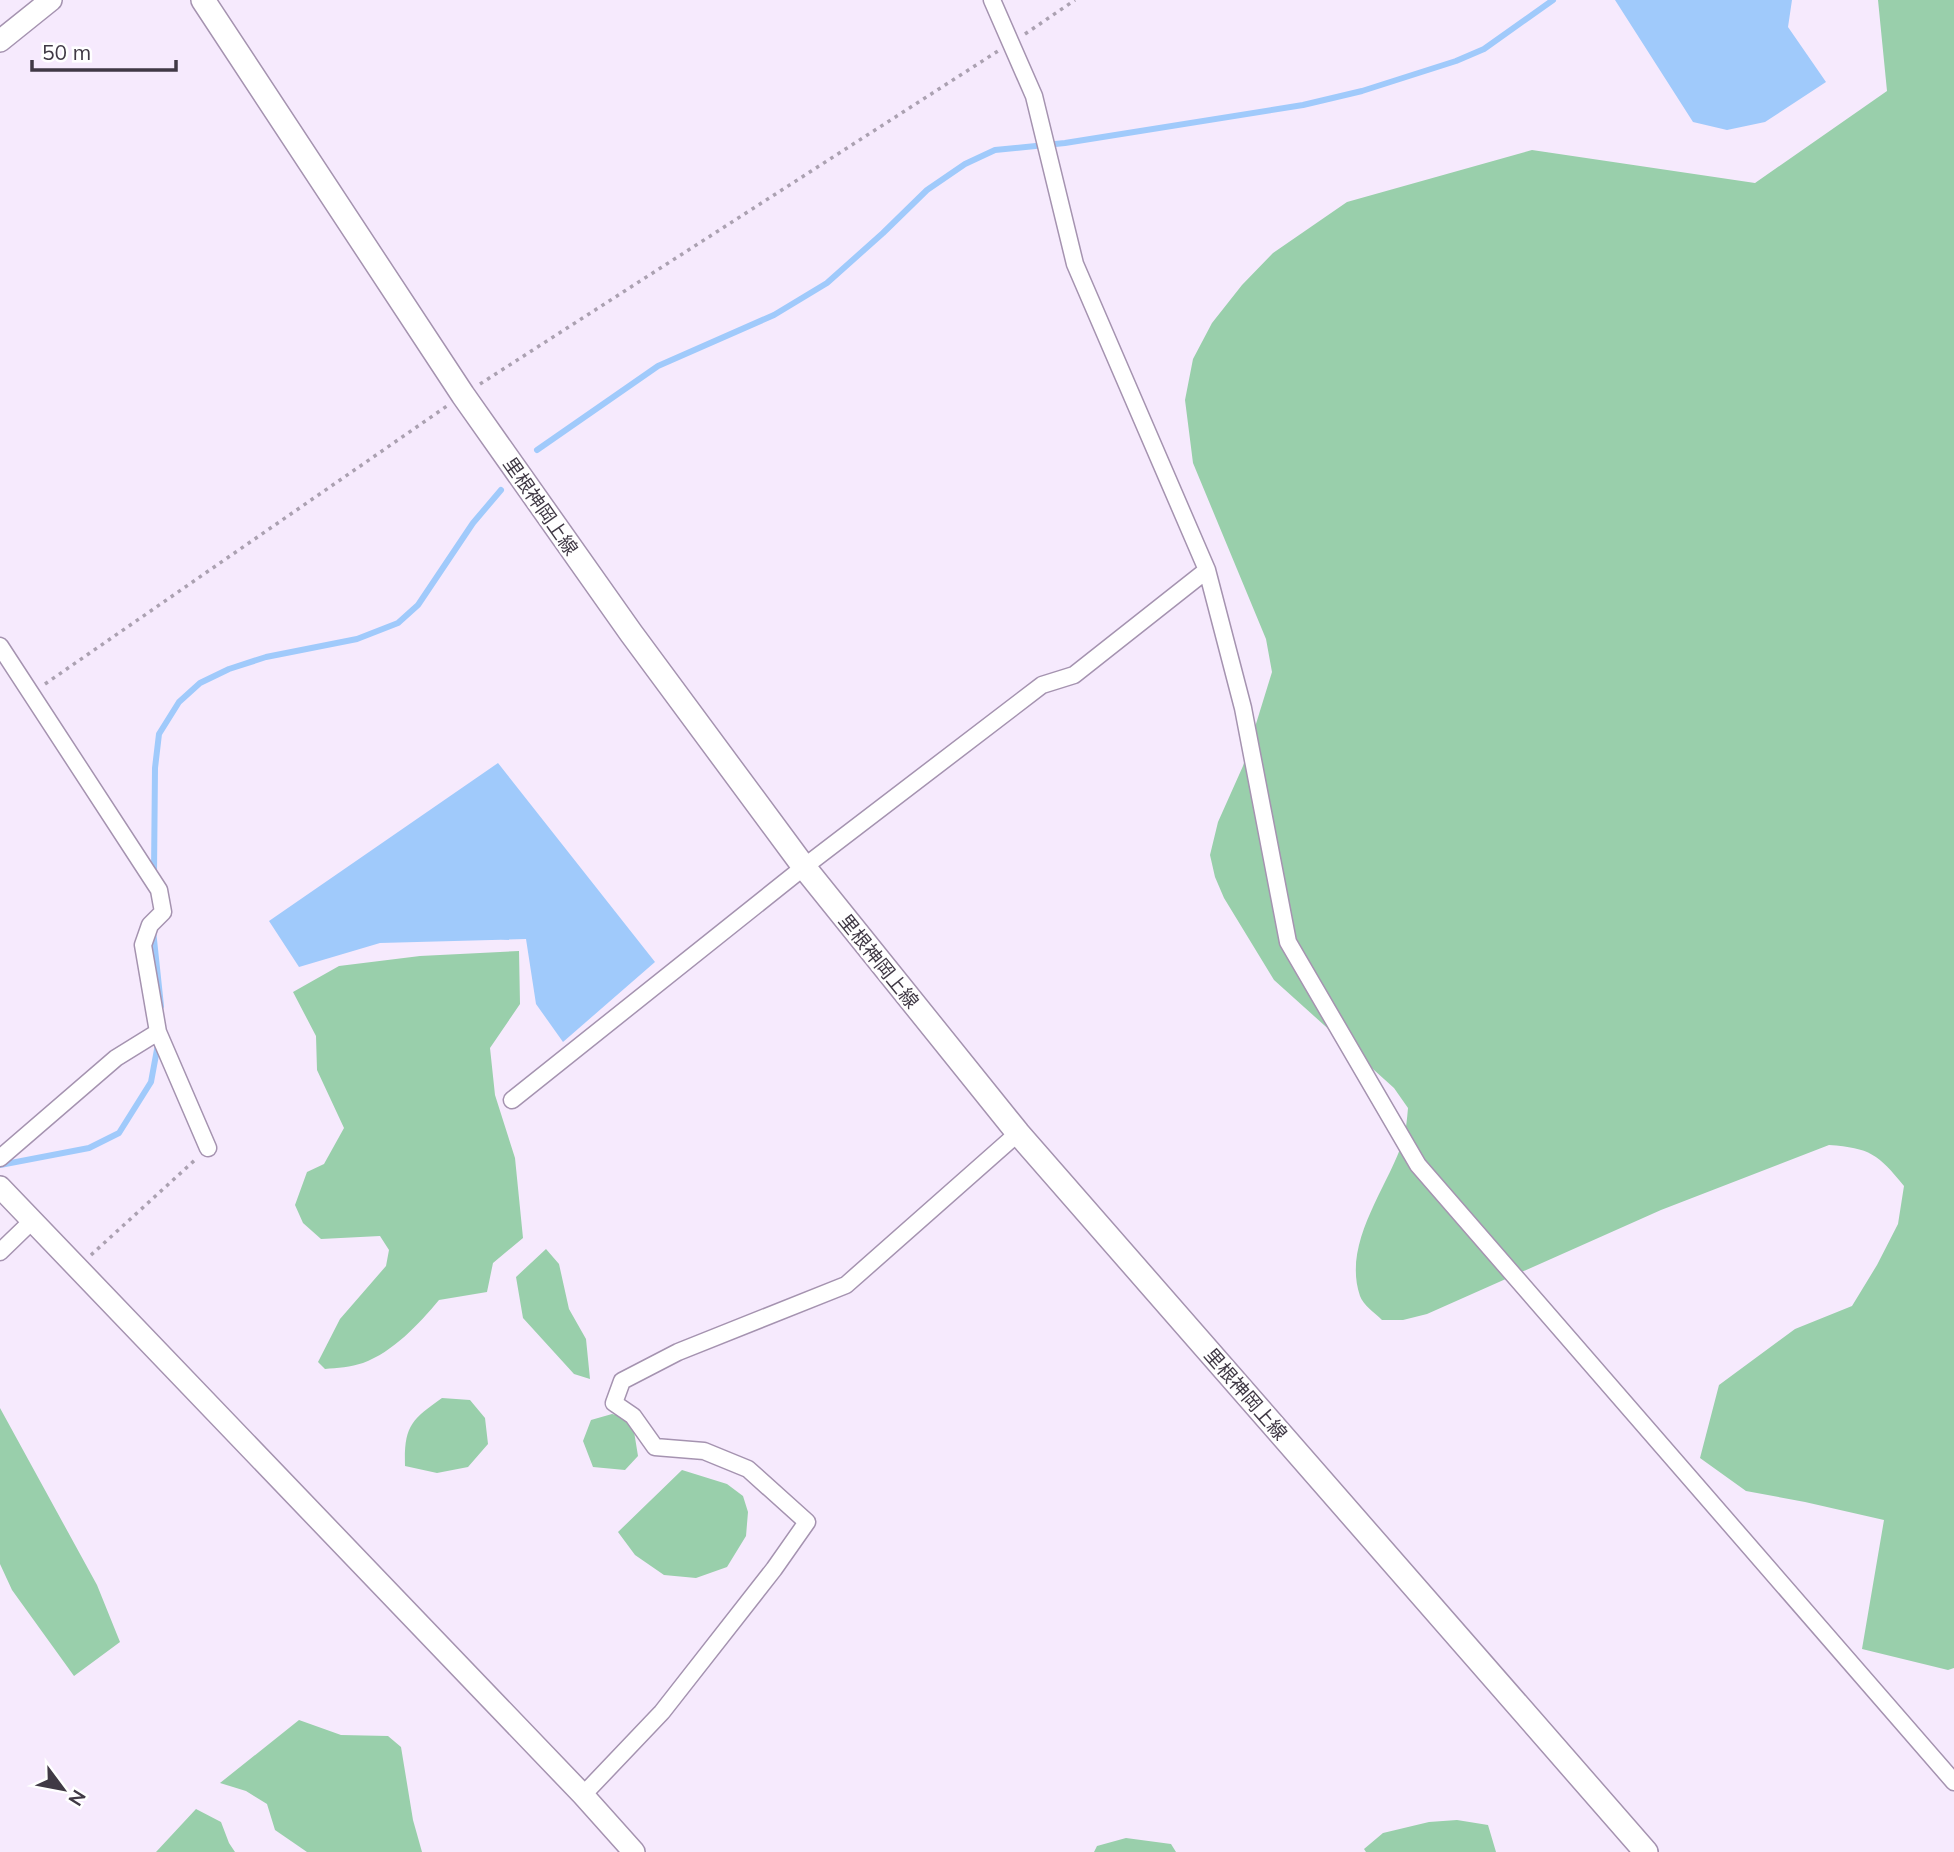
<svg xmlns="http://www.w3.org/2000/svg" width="1954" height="1852" font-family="Mulish,'Noto Sans JP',sans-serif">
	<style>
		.green { fill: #99cfab }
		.water { fill: #a0cafb }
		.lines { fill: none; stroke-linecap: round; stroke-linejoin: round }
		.stream { stroke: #a0cafb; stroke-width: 6 }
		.minor-casing { stroke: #a593b0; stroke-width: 19 }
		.tertiary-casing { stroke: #a593b0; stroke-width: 24 }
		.secondary-casing { stroke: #a593b0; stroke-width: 26 }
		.path { stroke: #aba1b1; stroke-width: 3.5; stroke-dasharray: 3.5 5; stroke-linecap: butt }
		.minor { stroke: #fff; stroke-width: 16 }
		.tertiary { stroke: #fff; stroke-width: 21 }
		.secondary { stroke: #fff; stroke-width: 23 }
		.labels { text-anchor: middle; stroke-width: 5; stroke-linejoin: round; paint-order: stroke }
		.street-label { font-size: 19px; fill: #403945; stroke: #fff }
	</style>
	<rect width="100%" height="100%" fill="#f6eafd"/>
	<path class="green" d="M 1878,0 L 1954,0 L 1954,1668 L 1948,1670 L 1862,1649 L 1884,1520 L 1805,1502 L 1746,1491 L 1700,1458 L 1719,1385 L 1795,1329 L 1852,1306 L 1877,1265 L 1898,1224 L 1904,1186 C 1878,1154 1870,1148 1829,1145 L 1661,1210 L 1427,1314 L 1403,1320 L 1382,1320 C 1375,1313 1363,1305 1360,1296 C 1342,1243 1387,1189 1403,1141 C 1406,1131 1407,1119 1408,1108 L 1394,1088 L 1274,980 L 1224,898 L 1215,877 L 1210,855 L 1218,822 L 1243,766 L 1272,672 L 1266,639 L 1193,463 L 1185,400 L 1193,359 L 1212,323 L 1242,285 L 1273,253 L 1347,202 L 1532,150 L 1755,183 L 1887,91 Z
		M 519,951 L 520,1004 L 490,1048 L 495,1095 L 515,1158 L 523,1238 L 493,1263 L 487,1292 L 439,1300 C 419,1324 393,1352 363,1363 C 351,1367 337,1368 325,1369 L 318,1362 L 340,1319 L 386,1266 L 389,1250 L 380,1236 L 321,1239 L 303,1223 L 295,1205 L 307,1172 L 324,1164 L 344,1128 L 317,1070 L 316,1036 L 293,992 L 339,966 L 420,956 Z
		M 546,1249 L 559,1264 L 569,1309 L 586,1339 L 590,1379 L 574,1374 L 523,1318 L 516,1277 Z
		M 442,1398 L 470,1400 L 485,1418 L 488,1444 L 468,1467 L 437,1473 L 405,1466 C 404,1426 411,1420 442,1398 Z
		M 0,1408 L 97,1585 L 120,1642 L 74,1676 L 12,1590 L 0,1564 Z
		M 612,1414 L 632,1419 L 638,1456 L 625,1470 L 593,1467 L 583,1441 L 591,1420 Z
		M 682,1470 L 727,1484 L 743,1496 L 748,1512 L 746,1536 L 727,1567 L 696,1578 L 664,1575 L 635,1555 L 618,1532 Z
		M 299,1720 L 341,1735 L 388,1736 L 401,1747 L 413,1820 L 422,1852 L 307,1852 L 275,1830 L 267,1804 L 246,1791 L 220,1783 Z
		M 196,1809 L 221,1822 L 229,1843 L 235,1852 L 156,1852 Z
		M 1457,1820 L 1488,1825 L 1496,1852 L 1366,1852 L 1364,1849 L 1383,1833 L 1429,1822 Z
		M 1126,1838 L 1171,1844 L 1176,1852 L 1094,1852 L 1097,1846 Z"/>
	<path class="water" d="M 1615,0 L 1792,0 L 1788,27 L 1826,82 L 1765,122 L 1727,130 L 1693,122 Z
		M 498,763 L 655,962 L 563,1042 L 536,1004 L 526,939 L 380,943 L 299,967 L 269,921 Z"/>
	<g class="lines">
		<path class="stream" d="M 537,450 L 658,366 L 774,315 L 827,283 L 883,233 L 927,190 L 965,164 L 995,150 L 1065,143 L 1303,105 L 1362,91 L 1456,61 L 1484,49 L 1553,0
			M 154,873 L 155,768 L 159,734 L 179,702 L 200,683 L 229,669 L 266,657 L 357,639 L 398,623 L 418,605 L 473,523 L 501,490
			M 153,930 L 161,1006
			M 0,1165 L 89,1148 L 119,1133 L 151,1082 L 158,1044"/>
		<defs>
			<path id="minor" d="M 992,0 L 1034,96 L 1075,264 L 1207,570 L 1243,708 L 1288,942 L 1418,1165 L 1954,1782
				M 0,646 L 159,890 L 163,912 L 150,925 L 143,945 L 158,1032 L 208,1148
				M 512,1100 L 804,867 L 1042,685 L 1074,675 L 1207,570
				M 0,1158 L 116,1058 L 158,1032
				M 0,1252 L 32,1221
				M 583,1795 L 662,1712 L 774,1569 L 807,1522 L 748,1469 L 704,1451 L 655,1447 L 633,1416 L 614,1403 L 622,1381 L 678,1352 L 846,1285 L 1018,1133"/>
			<path id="tertiary" d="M 0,41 L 51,0
				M 0,1187 L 583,1795 L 634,1852"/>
			<path id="secondary" d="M 203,0 L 463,395 L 631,633 L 804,867 L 1018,1133 L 1646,1852"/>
		</defs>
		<use href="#minor" class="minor-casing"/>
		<use href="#tertiary" class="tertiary-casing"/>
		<use href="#secondary" class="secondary-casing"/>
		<path class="path" d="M 1025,34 L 1075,0
			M 480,384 L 998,51
			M 45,684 L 447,406
			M 91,1255 L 196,1159"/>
		<use href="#minor" class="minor"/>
		<use href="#tertiary" class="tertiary"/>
		<use href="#secondary" class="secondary"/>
	</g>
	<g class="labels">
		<g class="street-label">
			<text transform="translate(541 506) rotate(55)" y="7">里根神岡上線</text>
			<text transform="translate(879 961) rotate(51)" y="7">里根神岡上線</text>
			<text transform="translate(1246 1394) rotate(49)" y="7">里根神岡上線</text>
		</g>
	</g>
	<g transform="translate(63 1789) rotate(122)" stroke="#ffffff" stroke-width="5" paint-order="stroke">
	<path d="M0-5L12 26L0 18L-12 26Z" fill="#403945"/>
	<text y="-10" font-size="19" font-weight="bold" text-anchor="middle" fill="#403945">N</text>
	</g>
	<path d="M32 60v10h144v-10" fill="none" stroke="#403945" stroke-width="3.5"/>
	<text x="42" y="60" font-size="21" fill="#403945" stroke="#ffffff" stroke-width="5" paint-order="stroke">50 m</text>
</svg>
